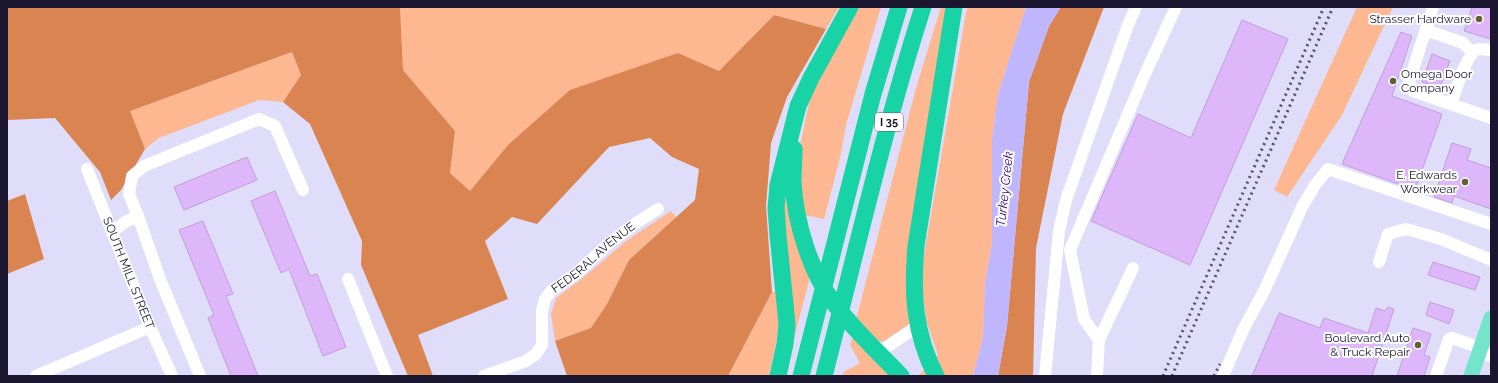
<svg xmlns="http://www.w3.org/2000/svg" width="1498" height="383" font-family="Raleway,sans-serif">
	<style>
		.green { fill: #fdb892 }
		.forest { fill: #da8452 }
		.water { fill: #c0b6fe }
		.building { fill: #ddb7fa; stroke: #c19edc }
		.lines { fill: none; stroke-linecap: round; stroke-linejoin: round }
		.minor { stroke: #fff; stroke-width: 12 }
		.major { stroke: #74e5ca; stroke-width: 15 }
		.highway { stroke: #18d3a6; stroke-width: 17 }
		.rail { stroke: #58546e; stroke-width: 3; stroke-dasharray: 2 4; stroke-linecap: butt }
		.poi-dot { fill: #60612e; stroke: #fff; stroke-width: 1.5 }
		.labels { text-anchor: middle; stroke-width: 4; stroke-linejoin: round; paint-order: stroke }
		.shield { fill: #fff; stroke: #5f5c6d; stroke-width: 1 }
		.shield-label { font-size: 11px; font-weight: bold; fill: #1a162f }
		.poi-label { font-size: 12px; fill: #1a162f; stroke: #fff; text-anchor: end }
		.street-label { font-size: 12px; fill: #1a162f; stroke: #fff }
		.water-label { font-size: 13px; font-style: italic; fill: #2f046e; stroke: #fff }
	</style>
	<rect width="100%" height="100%" fill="#dfddf9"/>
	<path class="green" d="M 400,7 L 839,7 L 826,29 L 774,15 L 719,71 L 678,53 L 508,145 L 470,191 L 450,173 L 455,131 L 403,70 Z
		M 857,7 L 881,7 L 846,125 L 840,158 L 824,219 L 804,215 L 799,184 L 800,146 L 810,98 Z
		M 941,7 L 950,7 L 911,323 L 884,341 L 880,342 L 876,340 L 856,320 L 916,88 Z
		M 967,7 L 1026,7 L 998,94 L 992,140 L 992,244 L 985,282 L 983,337 L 973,376 L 918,376 L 938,355 L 927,323 L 922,292 L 923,261 Z
		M 1357,7 L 1393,7 L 1342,115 L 1287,197 L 1274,190 Z
		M 292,52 L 301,75 L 283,102 L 259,100 L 159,138 L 145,149 L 129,111 Z
		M 784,191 L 792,231 L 810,277 L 794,339 L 782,229 Z
		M 671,211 L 676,217 L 629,260 L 607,304 L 591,329 L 555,341 L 551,314 L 556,298 L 584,277 L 626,241 Z
		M 772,292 L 776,292 L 779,318 L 777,339 L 769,376 L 728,376 Z
		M 853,337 L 890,376 L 843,376 L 844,372 L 860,363 L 850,345 Z"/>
	<path class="forest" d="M 7,7 L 400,7 L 403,70 L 455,131 L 450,173 L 470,191 L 508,145 L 570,90 L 678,53 L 719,71 L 774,15 L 826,29 L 787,97 L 771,143 L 766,206 L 772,292 L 728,376 L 567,376 L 555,341 L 591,328 L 607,304 L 629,260 L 695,200 L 699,169 L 672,157 L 650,138 L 609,147 L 537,224 L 512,217 L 485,241 L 508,299 L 418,335 L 433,376 L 408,376 L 361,265 L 362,241 L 310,124 L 283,102 L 301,75 L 292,52 L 130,111 L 145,149 L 121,190 L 111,200 L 100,172 L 55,118 L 7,120 Z
		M 1061,7 L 1104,7 L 1063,114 L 1036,248 L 1033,376 L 998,376 L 1007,326 L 1029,82 L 1049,26 Z
		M 25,194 L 44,259 L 7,274 L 7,201 Z"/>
	<path class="water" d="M 1026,7 L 1061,7 L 1049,26 L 1029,82 L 1007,326 L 998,376 L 973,376 L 983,337 L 985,282 L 992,244 L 992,140 L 998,94 Z"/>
	<path class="building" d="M 1472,7 L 1491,7 L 1491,39 L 1464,31 Z
		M 1242,20 L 1288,39 L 1190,265 L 1091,221 L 1138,114 L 1191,138 Z
		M 1401,32 L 1412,36 L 1392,96 L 1442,114 L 1415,190 L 1342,164 Z
		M 1432,54 L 1450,61 L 1440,88 L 1422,82 Z
		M 1452,143 L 1471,149 L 1467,160 L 1491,168 L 1491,209 L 1454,196 L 1452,203 L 1434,197 Z
		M 247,157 L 257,180 L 184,210 L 174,187 Z
		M 275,191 L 310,276 L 317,274 L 346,347 L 323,356 L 289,269 L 281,273 L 251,201 Z
		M 203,221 L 233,294 L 226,296 L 258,376 L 231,376 L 208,318 L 214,315 L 179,230 Z
		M 1433,262 L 1480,277 L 1475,290 L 1428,275 Z
		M 1430,302 L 1454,310 L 1449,324 L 1426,315 Z
		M 1388,307 L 1394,309 L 1372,376 L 1252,376 L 1279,313 L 1320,328 L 1324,318 L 1368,333 L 1376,308 L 1385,311 Z
		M 1413,328 L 1431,334 L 1424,355 L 1430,357 L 1424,376 L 1397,376 Z"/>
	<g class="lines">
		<g class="minor">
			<path d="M 1433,7 L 1409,82 L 1413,91 L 1491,118"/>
			<path d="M 1426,30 L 1463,43 L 1473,53"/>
			<path d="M 1451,104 C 1455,93 1467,52 1478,49 C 1482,49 1487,50 1491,50"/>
			<path id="s1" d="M 87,169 L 150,327 L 172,376"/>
			<path d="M 138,216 L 129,194 L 132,176 L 144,166 L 259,119 L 275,126 L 303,190"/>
			<path d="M 112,232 L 125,222 L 138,216 L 160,279 L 200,376"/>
			<path d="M 1379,262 L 1388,234 L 1406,229 L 1441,239 L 1491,260"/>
			<path d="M 348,279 L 387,376"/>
			<path d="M 1099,340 L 1084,319 L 1070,250 L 1145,74 L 1176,7"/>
			<path d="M 1479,352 L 1491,356"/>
			<path d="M 878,353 L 918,326"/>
			<path d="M 36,376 L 150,327"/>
			<path id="s2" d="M 484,376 L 526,361 L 536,354 L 542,345 L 542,311 L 545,299 L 551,291 L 577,273 L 608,244 L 636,223 L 658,209"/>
			<path d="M 1045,376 L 1059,231 L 1066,200 L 1128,25 L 1136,7"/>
			<path d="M 1097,376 L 1099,340 L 1133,268"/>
			<path d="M 1223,376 L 1244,328 L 1264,291 L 1290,234 L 1302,207 L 1315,185 L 1328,169 L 1491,224"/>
			<path d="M 1436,376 L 1449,339 L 1452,338 L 1481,348"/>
		</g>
		<path class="major" d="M 1471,376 L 1491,318"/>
		<path class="highway" d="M 794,149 C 794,160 793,171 793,182 C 795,221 810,271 833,302 C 853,329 878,352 901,376
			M 778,376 L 785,344 L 787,324 L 778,235 L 776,208 L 778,185 L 798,106 L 811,78 L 850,7
			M 801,376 L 873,94 L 899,7
			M 824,376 C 856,253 884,128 923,7
			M 936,376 C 914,333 912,293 916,246 L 954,7"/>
		<path class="rail" d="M 1163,376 L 1324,7
			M 1172,376 L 1333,7
			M 1214,376 L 1220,364"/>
	</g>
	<g class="poi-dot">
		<circle cx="1479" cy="19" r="4"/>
		<circle cx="1393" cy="81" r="4"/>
		<circle cx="1465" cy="182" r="4"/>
		<circle cx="1418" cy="345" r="4"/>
	</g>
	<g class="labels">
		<rect class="shield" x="875" y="113" width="28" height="18" rx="3"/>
		<g class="shield-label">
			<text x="889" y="126">I 35</text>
		</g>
		<g class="poi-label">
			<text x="1471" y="23">Strasser Hardware</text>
			<text x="1401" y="78" text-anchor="start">Omega Door<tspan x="1401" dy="14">Company</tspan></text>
			<text x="1457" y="179">E. Edwards<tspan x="1457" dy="14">Workwear</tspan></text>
			<text x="1410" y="342">Boulevard Auto<tspan x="1410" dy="14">&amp; Truck Repair</tspan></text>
		</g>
		<g class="street-label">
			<text dy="4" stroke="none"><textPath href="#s2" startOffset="178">FEDERAL AVENUE</textPath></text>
			<text dy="4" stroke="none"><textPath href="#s1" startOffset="112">SOUTH MILL STREET</textPath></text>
		</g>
		<g class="water-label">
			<text transform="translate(1004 189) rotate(-84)" y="5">Turkey Creek</text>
		</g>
	</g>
	<rect width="1498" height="383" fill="none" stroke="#1a162f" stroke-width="16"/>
</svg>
